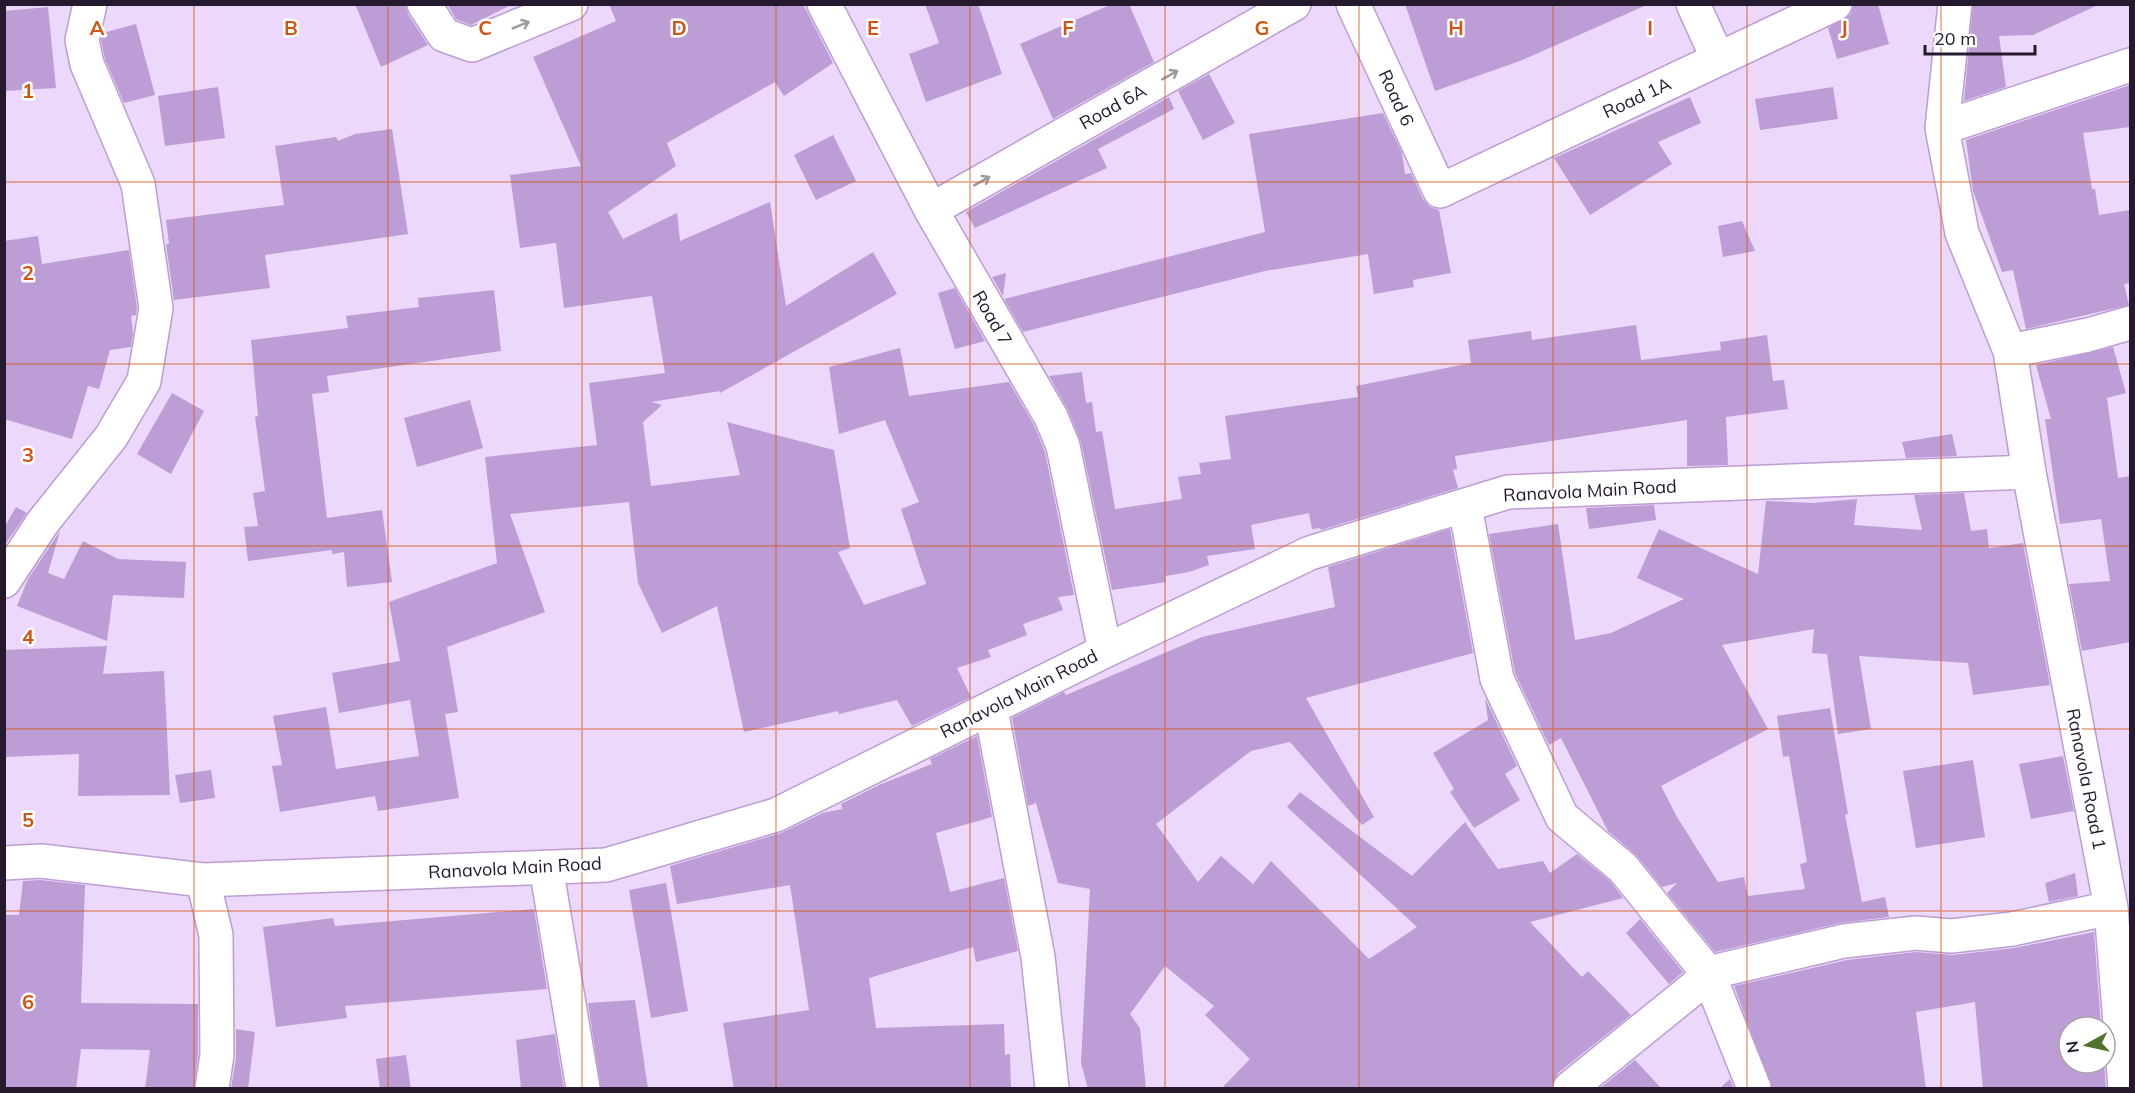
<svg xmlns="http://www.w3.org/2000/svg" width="2135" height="1093" font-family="Mulish,sans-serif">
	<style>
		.building { fill: #bd9dd5 }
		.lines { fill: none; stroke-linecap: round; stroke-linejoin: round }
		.minor-casing { stroke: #bd9dd4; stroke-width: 36 }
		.minor { stroke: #fff; stroke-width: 33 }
		.oneway { stroke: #9d98a1 }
		.grid { fill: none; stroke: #d4530f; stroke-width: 1.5; stroke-opacity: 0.55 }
		.labels { text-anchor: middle; stroke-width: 5; stroke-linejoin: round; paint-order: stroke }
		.street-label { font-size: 18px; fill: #25192e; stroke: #fff }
		.grid-label { font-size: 20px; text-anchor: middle; font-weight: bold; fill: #d4530f; stroke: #fff; stroke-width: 5; stroke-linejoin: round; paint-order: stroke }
	</style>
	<rect width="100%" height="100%" fill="#ebd8fa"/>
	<path class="building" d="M 355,4 L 405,4 L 408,14 L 428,45 L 381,67 Z
		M 447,4 L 513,4 L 471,25 L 456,19 Z
		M 609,4 L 803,4 L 833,63 L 784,96 L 775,82 L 667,143 L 676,166 L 608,212 L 623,239 L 677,213 L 680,241 L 770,202 L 786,306 L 873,252 L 897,294 L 720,393 L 719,388 L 720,391 L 651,402 L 662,405 L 643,422 L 651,486 L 740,475 L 727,422 L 834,450 L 850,548 L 838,552 L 864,605 L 926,584 L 901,509 L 919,502 L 885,420 L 839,434 L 829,367 L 900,348 L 909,396 L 1009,382 L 1034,425 L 1045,452 L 1074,595 L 1058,597 L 1063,610 L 1023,624 L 1027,635 L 988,650 L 991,657 L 957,668 L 971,697 L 912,726 L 897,700 L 839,714 L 838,711 L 744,732 L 717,606 L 662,633 L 638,583 L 629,502 L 510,514 L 545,612 L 447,647 L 458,712 L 445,714 L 459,798 L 378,811 L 375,796 L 280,812 L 272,766 L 282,765 L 273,716 L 326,707 L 336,769 L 419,756 L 410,700 L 339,713 L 332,673 L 400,661 L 389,602 L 497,563 L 485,457 L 597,445 L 589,383 L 665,373 L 652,296 L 564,308 L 556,243 L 520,248 L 510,175 L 581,166 L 533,57 L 616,21 Z
		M 925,4 L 978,4 L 1002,74 L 926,102 L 909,54 L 939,43 Z
		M 1112,4 L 1129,4 L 1154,62 L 1053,119 L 1020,44 Z
		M 1405,4 L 1649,4 L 1520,61 L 1435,91 Z
		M 1854,4 L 1878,4 L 1889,44 L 1837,59 L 1828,28 L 1850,15 Z
		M 1973,4 L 2100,4 L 2033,35 L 1999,36 L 2006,87 L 1964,101 Z
		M 48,7 L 56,88 L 4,91 L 4,11 Z
		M 136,24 L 155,95 L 124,103 L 105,59 L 101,40 L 103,33 Z
		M 1209,74 L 1235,123 L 1203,140 L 1178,91 Z
		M 2130,85 L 2130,127 L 2083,133 L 2092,189 L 2095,189 L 2099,215 L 2130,210 L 2130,283 L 2124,284 L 2129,305 L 2026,329 L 2013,270 L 2002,272 L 1973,191 L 1966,140 Z
		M 218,87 L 225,138 L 165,146 L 158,96 Z
		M 1833,87 L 1838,119 L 1760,130 L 1755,99 Z
		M 1169,97 L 1174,109 L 1098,149 L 1107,168 L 975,228 L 966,212 Z
		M 1690,97 L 1701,123 L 1658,142 L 1672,164 L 1590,215 L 1554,158 Z
		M 1383,113 L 1402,153 L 1405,174 L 1411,173 L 1423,199 L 1430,207 L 1439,210 L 1451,273 L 1413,280 L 1414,287 L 1374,294 L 1368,254 L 1265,271 L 1023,332 L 1004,299 L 1265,232 L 1249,134 Z
		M 392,129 L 408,234 L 265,255 L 270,288 L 174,300 L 166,244 L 169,244 L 166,220 L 284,205 L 275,146 L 336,137 L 338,141 L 355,134 Z
		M 833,135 L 856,181 L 816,200 L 794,155 Z
		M 1742,221 L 1755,251 L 1723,257 L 1718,226 Z
		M 38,236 L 42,264 L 129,250 L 137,308 L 136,315 L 131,316 L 133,333 L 131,347 L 110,350 L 99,389 L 88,386 L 72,439 L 4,419 L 4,241 Z
		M 1006,273 L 1003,296 L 992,277 Z
		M 955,288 L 985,341 L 955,349 L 938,293 Z
		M 494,290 L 501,351 L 327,376 L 329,392 L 312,394 L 327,518 L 382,510 L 392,582 L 347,587 L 344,552 L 332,554 L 332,550 L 248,561 L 244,527 L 258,526 L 253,493 L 265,491 L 255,417 L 258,416 L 251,340 L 348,328 L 346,316 L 419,307 L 418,298 Z
		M 1636,325 L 1641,360 L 1721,350 L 1720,342 L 1767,335 L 1773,381 L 1784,380 L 1788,409 L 1726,417 L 1728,465 L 1687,466 L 1687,420 L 1455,456 L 1457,469 L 1453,470 L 1458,488 L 1321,530 L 1320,528 L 1312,529 L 1309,513 L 1251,525 L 1255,549 L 1207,556 L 1209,565 L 1189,572 L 1165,576 L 1166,582 L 1112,590 L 1081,442 L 1068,410 L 1049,376 L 1082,372 L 1086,403 L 1092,402 L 1096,432 L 1102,431 L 1115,509 L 1182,499 L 1178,477 L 1201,474 L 1199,463 L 1231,459 L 1225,416 L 1358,397 L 1356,386 L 1471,363 L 1468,340 L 1531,331 L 1532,340 Z
		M 2113,347 L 2126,393 L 2107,398 L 2118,478 L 2130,476 L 2130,642 L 2082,651 L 2069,584 L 2110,581 L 2101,519 L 2060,524 L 2045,419 L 2051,419 L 2036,365 Z
		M 172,393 L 204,411 L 171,474 L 137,454 Z
		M 470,400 L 483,448 L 417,467 L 404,418 Z
		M 1952,434 L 1957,456 L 1906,458 L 1902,442 Z
		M 1964,493 L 1971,531 L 1987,529 L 1989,548 L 2023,543 L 2050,685 L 1973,695 L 1968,663 L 1859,656 L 1871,729 L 1838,734 L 1827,654 L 1812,653 L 1814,629 L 1722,645 L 1768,729 L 1661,786 L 1677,817 L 1718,882 L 1744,877 L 1748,896 L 1805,889 L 1800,864 L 1807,862 L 1789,756 L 1783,757 L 1777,716 L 1830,708 L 1848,814 L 1845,815 L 1862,902 L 1885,897 L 1889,917 L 1840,923 L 1715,952 L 1667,893 L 1677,883 L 1662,887 L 1637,856 L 1608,831 L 1561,738 L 1549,745 L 1515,673 L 1489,534 L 1558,524 L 1575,640 L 1611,633 L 1684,599 L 1637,578 L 1659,529 L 1758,574 L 1766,501 L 1814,503 L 1857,499 L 1854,525 L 1922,530 L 1914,495 Z
		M 1654,505 L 1656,520 L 1589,529 L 1586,508 Z
		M 16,507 L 27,513 L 4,546 L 4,528 Z
		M 1450,529 L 1473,653 L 1306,698 L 1374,817 L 1362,825 L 1290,742 L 1251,751 L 1156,824 L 1198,882 L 1221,856 L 1253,884 L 1271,861 L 1369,959 L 1417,927 L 1287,807 L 1300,792 L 1412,876 L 1465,822 L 1498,869 L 1543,861 L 1550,873 L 1577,854 L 1610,881 L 1623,898 L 1530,922 L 1582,977 L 1588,971 L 1631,1015 L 1558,1073 L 1552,1089 L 1221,1089 L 1250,1059 L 1205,1015 L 1214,1006 L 1165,966 L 1130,1014 L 1140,1028 L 1146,1089 L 1088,1089 L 1081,1063 L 1090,889 L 1058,883 L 1036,803 L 1028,806 L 1012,718 L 1064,692 L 1066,695 L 1202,637 L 1335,607 L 1328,567 Z
		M 60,531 L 48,573 L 64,579 L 83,541 L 118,559 L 186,562 L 184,598 L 113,595 L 107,641 L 17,606 L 28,579 Z
		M 107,646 L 103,674 L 164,671 L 170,795 L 78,796 L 79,754 L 4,757 L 4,650 Z
		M 1485,698 L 1517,766 L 1505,774 L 1520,800 L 1474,828 L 1450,792 L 1454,789 L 1433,753 L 1488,720 Z
		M 977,736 L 992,817 L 936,833 L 950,892 L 1004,878 L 1018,951 L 976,962 L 973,947 L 869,978 L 876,1028 L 1004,1024 L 1005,1055 L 1010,1054 L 1011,1089 L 734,1089 L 723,1023 L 809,1010 L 790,885 L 677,904 L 670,866 L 781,833 L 823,813 L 842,809 L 841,804 L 879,785 L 932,764 L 930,759 Z
		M 2063,756 L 2074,811 L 2031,819 L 2019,764 Z
		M 1973,760 L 1985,837 L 1916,848 L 1903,771 Z
		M 211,770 L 215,798 L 180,803 L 175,775 Z
		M 2075,873 L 2078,896 L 2049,902 L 2045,883 Z
		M 40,880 L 85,885 L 81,1003 L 198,1004 L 198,1054 L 194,1089 L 145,1089 L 150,1050 L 81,1049 L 76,1089 L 4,1089 L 4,915 L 19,915 L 23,881 Z
		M 666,883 L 688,1011 L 651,1018 L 629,890 Z
		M 534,909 L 547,989 L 345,1006 L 347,1018 L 276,1027 L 263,927 L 333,918 L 335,926 Z
		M 1640,919 L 1683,972 L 1669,984 L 1626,933 Z
		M 2094,932 L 2101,1027 L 2069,1027 L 2069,1063 L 2104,1063 L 2106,1089 L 1983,1089 L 1975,1002 L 1916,1012 L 1926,1089 L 1772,1089 L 1734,986 L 1847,960 L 1916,952 L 1953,955 L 2014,948 Z
		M 635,1000 L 648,1089 L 601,1089 L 588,1003 Z
		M 236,1029 L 255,1032 L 248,1089 L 231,1089 L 236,1058 Z
		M 555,1034 L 564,1089 L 521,1089 L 516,1040 Z
		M 406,1055 L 411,1089 L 380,1089 L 376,1059 Z
		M 1635,1060 L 1662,1089 L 1599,1089 Z
		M 1730,1079 L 1734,1089 L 1719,1089 Z"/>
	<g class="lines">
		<defs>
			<path id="minor" d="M 424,4 L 444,35 L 472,45 L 571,4
				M 824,4 L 931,210 L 1051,417 L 1063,446 L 1105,651
				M 1353,4 L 1440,191 L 1835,4
				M 1693,4 L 1718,59
				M 1955,4 L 1942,128 L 1962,233 L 2010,351 L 2029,472 L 2111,908 L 2125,1088
				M 1942,128 L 2130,65
				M 931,210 L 1294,4
				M 2010,351 L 2088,335 L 2130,323
				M 1465,506 L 1497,679 L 1562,817 L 1623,868 L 1708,973 L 1754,1088
				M 4,581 L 43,522 L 111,437 L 144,381 L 156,308 L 138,184 L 87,64 L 82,40 L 90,4
				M 991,710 L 1038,957 L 1052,1088
				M 4,863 L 41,861 L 203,880 L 606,865 L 776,815 L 1105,651 L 1310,553 L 1508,492 L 2029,472
				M 546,867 L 583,1088
				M 203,880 L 216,935 L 217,1055 L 212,1088
				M 1570,1088 L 1695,987 L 1708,973 L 1844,941 L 1916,933 L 1951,936 L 2012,929 L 2111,908"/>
		</defs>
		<use href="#minor" class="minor-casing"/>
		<use href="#minor" class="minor"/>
	</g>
	<defs><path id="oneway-shaft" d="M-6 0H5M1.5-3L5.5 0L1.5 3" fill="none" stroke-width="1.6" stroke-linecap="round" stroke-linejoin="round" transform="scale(1.5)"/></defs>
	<g class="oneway">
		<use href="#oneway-shaft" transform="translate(521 25) rotate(-22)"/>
		<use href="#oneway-shaft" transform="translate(1170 75) rotate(-29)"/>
		<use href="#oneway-shaft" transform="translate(982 181) rotate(-29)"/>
	</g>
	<path class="grid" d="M 194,4 L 194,1088M 388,4 L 388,1088M 582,4 L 582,1088M 776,4 L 776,1088M 970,4 L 970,1088M 1165,4 L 1165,1088M 1359,4 L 1359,1088M 1553,4 L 1553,1088M 1747,4 L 1747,1088M 1941,4 L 1941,1088M 4,182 L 2130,182M 4,364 L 2130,364M 4,546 L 2130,546M 4,729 L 2130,729M 4,911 L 2130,911"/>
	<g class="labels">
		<g class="street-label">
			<text transform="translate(1396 98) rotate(65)" y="6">Road 6</text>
			<text transform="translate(1637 98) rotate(-25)" y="6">Road 1A</text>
			<text transform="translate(1113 107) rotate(-29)" y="6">Road 6A</text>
			<text transform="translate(992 318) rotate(60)" y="6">Road 7</text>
			<text transform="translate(1590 491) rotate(-3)" y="6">Ranavola Main Road</text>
			<text transform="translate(1019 694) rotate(-27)" y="6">Ranavola Main Road</text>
			<text transform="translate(2086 779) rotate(79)" y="6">Ranavola Road 1</text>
			<text transform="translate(515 868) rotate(-3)" y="6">Ranavola Main Road</text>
		</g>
	</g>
	<g class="grid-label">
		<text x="97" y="35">A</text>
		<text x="291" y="35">B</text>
		<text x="485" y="35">C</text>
		<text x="679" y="35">D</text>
		<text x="873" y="35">E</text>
		<text x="1068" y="35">F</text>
		<text x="1262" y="35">G</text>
		<text x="1456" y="35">H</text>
		<text x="1650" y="35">I</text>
		<text x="1844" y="35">J</text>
		<text x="28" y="98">1</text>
		<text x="28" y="280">2</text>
		<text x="28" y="462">3</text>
		<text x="28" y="644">4</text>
		<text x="28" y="827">5</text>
		<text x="28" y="1009">6</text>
	</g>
	<rect width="2135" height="1093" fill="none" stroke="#25192e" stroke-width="12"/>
	<g transform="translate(2087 1045) rotate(262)"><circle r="28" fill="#ffffff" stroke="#a8a3ab" stroke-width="1.5"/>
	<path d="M0-4.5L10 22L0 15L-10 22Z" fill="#50722a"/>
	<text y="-9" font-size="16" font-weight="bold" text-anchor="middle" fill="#25192e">N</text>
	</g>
	<path d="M1925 45v9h110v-9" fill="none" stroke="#25192e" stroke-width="3"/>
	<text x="1934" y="45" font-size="18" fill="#25192e" stroke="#ffffff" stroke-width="4.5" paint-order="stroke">20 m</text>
</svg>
